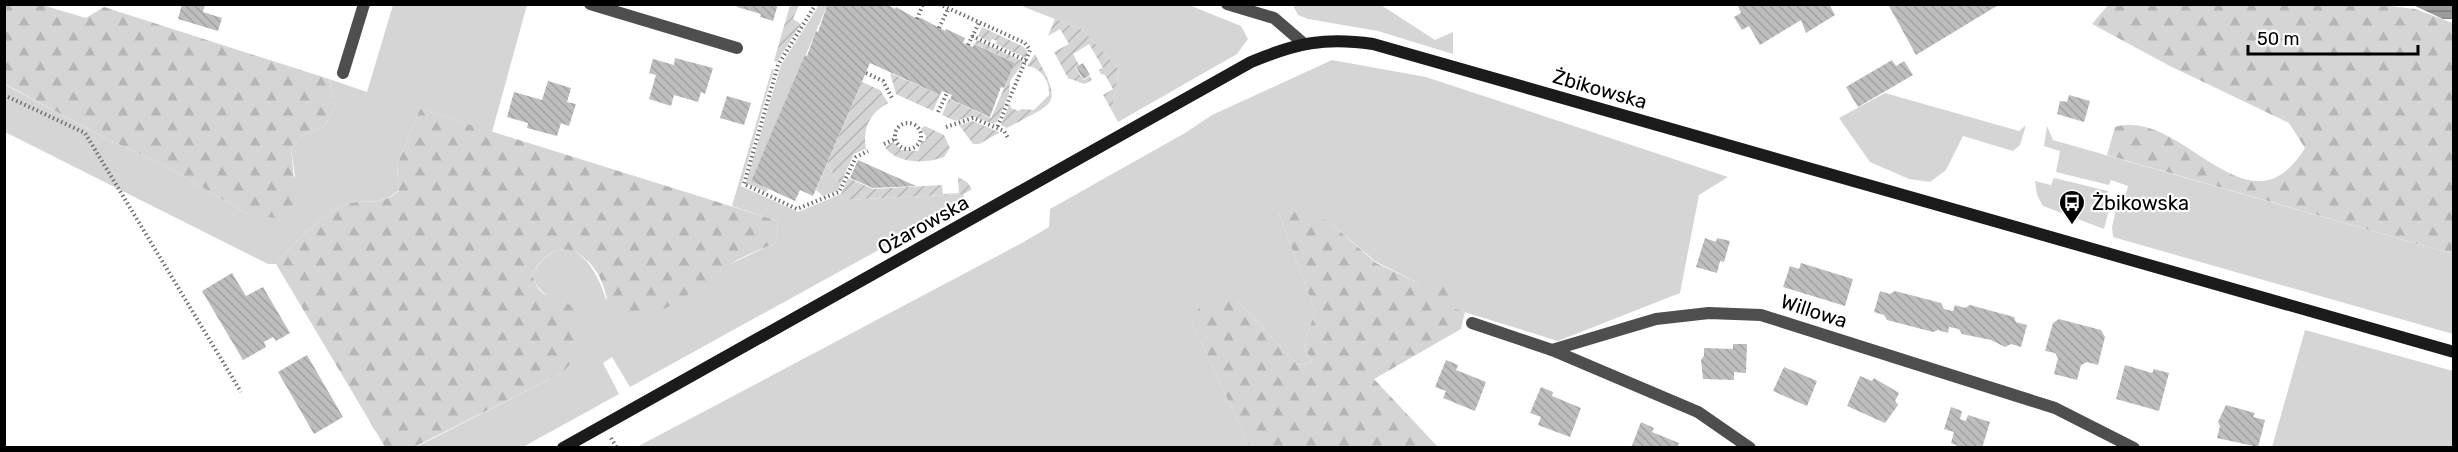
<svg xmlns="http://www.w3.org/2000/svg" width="2458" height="452" font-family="Rubik,sans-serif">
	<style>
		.grass { fill: #d5d5d5 }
		.forest { fill: url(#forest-firs) }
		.garden { fill: url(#garden-furrows) }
		.water { fill: url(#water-rules) }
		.building { fill: url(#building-back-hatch) }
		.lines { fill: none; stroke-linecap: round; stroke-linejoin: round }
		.path { stroke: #707070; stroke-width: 4; stroke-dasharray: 1.5 3; stroke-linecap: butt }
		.lane { stroke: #4e4e4e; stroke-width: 12 }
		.street { stroke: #4e4e4e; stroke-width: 12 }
		.secondary { stroke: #1b1b1b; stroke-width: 12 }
		.labels { text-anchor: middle; stroke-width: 4.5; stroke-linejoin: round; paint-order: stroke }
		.street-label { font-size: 20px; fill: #000; stroke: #fff }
		.poi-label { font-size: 20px; fill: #000; stroke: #fff; text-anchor: start }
	</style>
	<defs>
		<pattern id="forest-firs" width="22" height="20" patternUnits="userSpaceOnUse" patternTransform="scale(1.5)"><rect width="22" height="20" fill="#d5d5d5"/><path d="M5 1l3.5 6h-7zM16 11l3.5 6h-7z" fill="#b5b5b5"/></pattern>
		<pattern id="garden-furrows" width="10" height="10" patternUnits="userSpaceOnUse" patternTransform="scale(1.5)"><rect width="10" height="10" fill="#d5d5d5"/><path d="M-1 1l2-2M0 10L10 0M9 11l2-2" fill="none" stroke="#b5b5b5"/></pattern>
		<pattern id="water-rules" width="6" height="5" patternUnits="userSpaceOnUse" patternTransform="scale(1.5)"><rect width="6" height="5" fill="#9c9c9c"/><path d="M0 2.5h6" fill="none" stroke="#7d7d7d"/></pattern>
		<pattern id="building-back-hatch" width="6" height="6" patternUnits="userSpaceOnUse" patternTransform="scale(1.5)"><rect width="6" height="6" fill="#bebebe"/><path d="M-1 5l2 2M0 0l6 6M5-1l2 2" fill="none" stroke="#a2a2a2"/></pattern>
	</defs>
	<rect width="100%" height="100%" fill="#fff"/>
	<path class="grass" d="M 393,5 L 527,5 L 492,132 L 420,109 L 397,165 L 399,190 C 381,206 372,199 351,203 C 328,208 290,246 276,264 L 268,264 L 5,132 L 4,84 L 107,139 L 161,163 L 249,215 L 295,176 L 291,149 L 303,135 L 324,127 L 335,107 L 329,79 L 367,92 Z
		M 819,5 L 827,6 L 751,181 L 768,189 L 766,192 L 746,183 L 781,65 Z
		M 1019,5 L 1189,5 L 1241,26 L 1248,39 L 1237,54 L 1118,122 L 1112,111 L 1119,69 L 1083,30 Z
		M 1293,5 L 1381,5 L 1435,40 L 1453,32 L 1453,54 L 1378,31 L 1308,19 L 1298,15 Z
		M 1332,60 L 1426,77 L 1728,177 L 1699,195 L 1680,293 L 1558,341 L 1448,307 L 1419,283 L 1376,262 L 1333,225 L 1278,211 L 1315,311 L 1304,346 L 1312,362 L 1298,365 L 1236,300 L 1192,323 L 1250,447 L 635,448 L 1022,243 L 1049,227 L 1050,209 L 1185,133 L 1212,115 Z
		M 772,69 L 774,69 L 741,186 L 798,212 L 841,194 L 844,200 L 964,194 L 960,205 L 630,387 L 612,357 L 603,363 L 619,394 L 523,447 L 414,448 L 562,373 L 566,302 C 547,298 538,292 532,274 C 564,224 593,258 606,299 L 669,306 L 728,265 L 777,242 L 778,221 L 732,206 Z
		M 1885,93 L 2019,131 L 2026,125 L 2020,145 L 2013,151 L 1963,136 L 1946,170 L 1930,182 L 1909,179 L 1870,162 L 1839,118 Z
		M 2047,126 L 2053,140 L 2453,254 L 2453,334 L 2113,237 L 2112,227 L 2118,200 L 2124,202 L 2128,186 L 2111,180 L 2109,185 L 2056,172 L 2060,151 L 2044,146 Z
		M 827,164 L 840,185 L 837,191 L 823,196 L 816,190 Z
		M 2054,178 L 2108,191 L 2107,197 L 2112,199 L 2104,229 L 2043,206 L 2037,195 L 2035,181 L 2051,185 Z
		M 2305,330 L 2453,371 L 2453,447 L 2272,447 Z"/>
	<path class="forest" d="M 4,5 L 42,5 L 86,18 L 104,7 L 329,79 L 335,107 L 324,127 L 303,135 L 291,149 L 296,200 L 289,213 L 277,218 L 249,215 L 161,163 L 107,139 L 5,84 Z
		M 2108,5 L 2382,5 L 2415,9 L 2453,23 L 2453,254 L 2107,155 L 2115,127 C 2182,106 2248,241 2305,148 L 2289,123 L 2170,66 L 2092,24 Z
		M 420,109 L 778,221 L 777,242 C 760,250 742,256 727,266 C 693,288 654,332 611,310 C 606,298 604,284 598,274 C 577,241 551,241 532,274 C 540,298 544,293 564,301 C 570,304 575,310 580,314 L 581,352 L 562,373 L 414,447 L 385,447 L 276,264 C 290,246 328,208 351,203 C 371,199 381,206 399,191 L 397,165 Z
		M 1296,204 L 1333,225 L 1376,263 L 1419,283 L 1445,278 L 1456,288 L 1449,307 L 1465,312 L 1461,329 L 1374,379 L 1438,447 L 1250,447 L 1192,323 L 1200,305 L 1236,300 L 1298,365 L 1312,362 L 1304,346 L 1315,311 L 1278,211 Z"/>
	<path class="garden" d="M 790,5 L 799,5 L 793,19 L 801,24 L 777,62 L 774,61 Z
		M 1055,19 L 1083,30 L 1119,69 L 1112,111 L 1103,95 L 1113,89 L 1105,75 L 1101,74 L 1099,70 L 1103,68 L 1089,44 L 1073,54 L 1079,65 L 1075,67 L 1083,80 L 1090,76 L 1092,80 L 1084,84 L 1068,78 L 1054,52 L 1069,44 L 1060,29 L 1048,36 Z
		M 982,27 L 1024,47 L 1027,51 L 1026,58 L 996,44 L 997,41 L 992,39 L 990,42 L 978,36 Z
		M 977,40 L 1024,62 L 1010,81 L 1009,94 L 997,122 L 993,124 L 973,116 L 955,121 L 942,115 L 949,99 L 991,118 L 1015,63 L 975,44 Z
		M 1035,54 C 1064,107 1056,101 1007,128 L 1001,125 L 1010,103 L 1011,108 L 1019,111 L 1021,109 L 1034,110 L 1049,95 C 1050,82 1042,68 1027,66 Z
		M 890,73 L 940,95 L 933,111 L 896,94 Z
		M 862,82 L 880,90 L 888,103 C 870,113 862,128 866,149 L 854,154 L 840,185 L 827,164 Z
		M 973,121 L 999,132 L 999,133 L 979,144 L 973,144 L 959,125 Z
		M 925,126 L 944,135 L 950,148 L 944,157 C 926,164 896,164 885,147 L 893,142 L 901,150 L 918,151 L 922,141 L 925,141 L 926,136 L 921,129 Z
		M 958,177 L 967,182 L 972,189 L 964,194 L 844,200 L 841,194 L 848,178 L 873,189 L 942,185 L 943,194 L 959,193 Z"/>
	<path class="water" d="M 2413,5 L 2453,5 L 2453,19 L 2443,19 Z"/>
	<path class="building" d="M 182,4 L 205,4 L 203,12 L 222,18 L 218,31 L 178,19 Z
		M 737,4 L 778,4 L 773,21 L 760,17 L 761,14 L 737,7 Z
		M 831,4 L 886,4 L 895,9 L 896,7 L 917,19 L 921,18 L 945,31 L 946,29 L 965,38 L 963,43 L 973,47 L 974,44 L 1015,63 L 1004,88 L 1001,87 L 990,117 L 950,99 L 952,95 L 942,91 L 940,95 L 870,63 L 813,196 L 800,190 L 795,201 L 751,181 L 805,55 L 807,56 L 816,31 L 818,32 L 827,6 Z
		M 1737,4 L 1829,4 L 1835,15 L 1806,33 L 1801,20 L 1760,45 L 1749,26 L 1742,30 L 1734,17 L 1741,13 Z
		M 1888,4 L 2000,4 L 1916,55 Z
		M 675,58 L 713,68 L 705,94 L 701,92 L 698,102 L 674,95 L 671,106 L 649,99 L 656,75 L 649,73 L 653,59 L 674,65 Z
		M 1892,60 L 1896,66 L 1904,61 L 1913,75 L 1858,107 L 1846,87 Z
		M 1083,63 L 1090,75 L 1083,79 L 1076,67 Z
		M 548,81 L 571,88 L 567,102 L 576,104 L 569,126 L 561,123 L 557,136 L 527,128 L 528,123 L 507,117 L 514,92 L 542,100 Z
		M 2069,95 L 2090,101 L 2084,122 L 2057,114 L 2060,101 L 2067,102 Z
		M 727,96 L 751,103 L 744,125 L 720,118 Z
		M 858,160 L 916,186 L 873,188 L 850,178 Z
		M 1705,238 L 1716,242 L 1717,238 L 1730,241 L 1724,262 L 1720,261 L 1717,273 L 1696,267 Z
		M 1801,263 L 1853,279 L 1845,306 L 1783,287 L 1790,266 L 1799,269 Z
		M 232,273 L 246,296 L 263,287 L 290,333 L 276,341 L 273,337 L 264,342 L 266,347 L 243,360 L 202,291 Z
		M 1880,291 L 1890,294 L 1895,291 L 1941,303 L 1944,309 L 1953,311 L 1955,305 L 1965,308 L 1970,305 L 2014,317 L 2016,322 L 2027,325 L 2021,347 L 2011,344 L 2005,347 L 1991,340 L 1962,334 L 1959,329 L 1949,327 L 1948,333 L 1938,330 L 1933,332 L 1887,320 L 1884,315 L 1874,312 Z
		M 2059,319 L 2101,330 L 2105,337 L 2098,365 L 2087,362 L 2081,365 L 2077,380 L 2054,374 L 2058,358 L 2055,353 L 2045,351 L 2053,323 Z
		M 1733,344 L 1747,344 L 1746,373 L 1734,372 L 1734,380 L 1703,379 L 1701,360 L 1704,356 L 1704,348 L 1733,349 Z
		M 307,355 L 343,417 L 314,434 L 278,372 Z
		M 1446,360 L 1458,365 L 1456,370 L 1486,382 L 1475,411 L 1443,398 L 1446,391 L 1435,387 Z
		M 2125,365 L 2152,373 L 2154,369 L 2169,373 L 2159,411 L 2116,399 Z
		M 1784,367 L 1817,381 L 1807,406 L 1773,391 Z
		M 1860,376 L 1872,381 L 1874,378 L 1899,393 L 1895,401 L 1898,405 L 1885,423 L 1847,406 Z
		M 1541,387 L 1553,392 L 1552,396 L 1581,408 L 1570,437 L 1538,425 L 1541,417 L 1530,413 Z
		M 2226,405 L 2255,413 L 2253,417 L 2265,420 L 2258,447 L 2217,438 L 2220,426 L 2218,422 Z
		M 1951,407 L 1962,411 L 1960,419 L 1966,421 L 1968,415 L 1990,422 L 1982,448 L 1963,448 L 1951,443 L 1954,432 L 1944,429 Z
		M 1641,422 L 1654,428 L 1652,432 L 1679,443 L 1677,448 L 1631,448 Z"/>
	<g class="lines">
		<path class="path" d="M 816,4 L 778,65 L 744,184 L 797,209 L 839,192 L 856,157 L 868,151
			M 939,4 L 1025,43 L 1030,50 L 997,128
			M 917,19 L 923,4
			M 939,28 L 948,9
			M 972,36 L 1027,61
			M 968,45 L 979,23
			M 866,73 L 883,81 L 892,98
			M 4,95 L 85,133 L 241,392
			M 938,112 L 947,93
			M895 136a13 13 0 1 1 26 0a13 13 0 1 1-26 0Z
			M 946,127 L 973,118 L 1004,131 L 1008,138
			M 884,144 L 895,139
			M 611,438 L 617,448"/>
		<path class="lane" d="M 590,4 L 737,48
			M 1552,350 L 1698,412 L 1750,448"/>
		<path class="street" d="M 1227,4 L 1274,18 L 1303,43
			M 343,73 L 364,4
			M 1472,323 L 1552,350 L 1656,319 L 1709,313 L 1761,315 L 2055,408 L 2134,448"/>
		<path class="secondary" d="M 563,448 L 1251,62 C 1296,43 1325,37 1373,44 L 2454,352"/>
	</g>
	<defs>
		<symbol id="bus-pin" viewBox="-11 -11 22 30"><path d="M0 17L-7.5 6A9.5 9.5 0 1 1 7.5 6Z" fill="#000" stroke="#fff"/><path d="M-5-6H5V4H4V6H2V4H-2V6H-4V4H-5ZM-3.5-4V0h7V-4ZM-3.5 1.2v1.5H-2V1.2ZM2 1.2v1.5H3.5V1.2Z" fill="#fff"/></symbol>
	</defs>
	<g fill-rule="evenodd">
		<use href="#bus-pin" x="2057" y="188" width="30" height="40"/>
	</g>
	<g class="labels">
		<g class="street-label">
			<text transform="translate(1600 89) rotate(16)" y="7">Żbikowska</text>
			<text transform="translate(923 225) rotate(-29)" y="7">Ożarowska</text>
			<text transform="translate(1814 311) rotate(18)" y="7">Willowa</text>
		</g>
		<g class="poi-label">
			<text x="2092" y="210">Żbikowska</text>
		</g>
	</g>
	<rect width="2458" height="452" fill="none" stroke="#000000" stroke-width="12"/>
	<path d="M2248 45v9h170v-9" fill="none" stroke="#000000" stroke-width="3"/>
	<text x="2257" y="45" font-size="18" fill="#000000" stroke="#ffffff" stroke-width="4.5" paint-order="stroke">50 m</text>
</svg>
